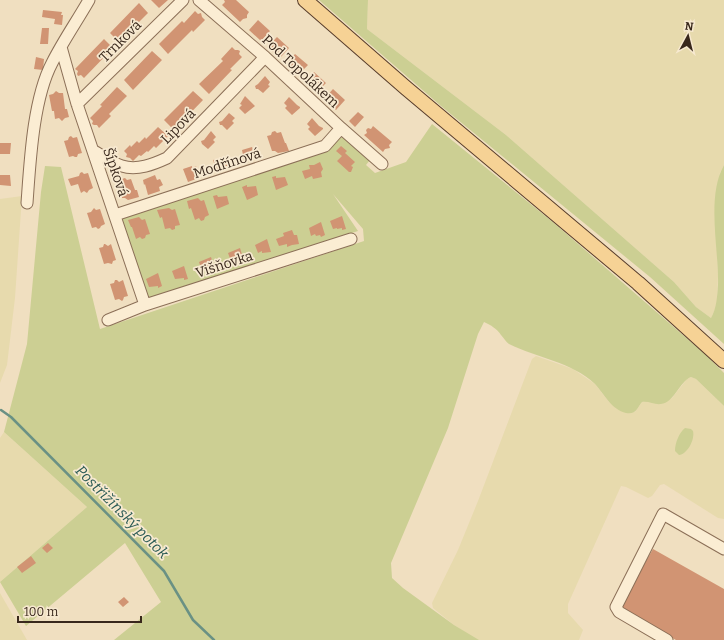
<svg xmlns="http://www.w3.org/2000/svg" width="724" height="640" font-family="Bitter,serif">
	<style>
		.farmland { fill: #e7daad }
		.green { fill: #cccf93 }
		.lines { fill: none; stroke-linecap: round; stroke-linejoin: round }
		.stream { stroke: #6a9184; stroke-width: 2.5 }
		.building { fill: #d19473 }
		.minor-casing { stroke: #8b6f57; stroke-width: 13 }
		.major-casing { stroke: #583d2b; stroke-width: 16 }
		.minor { stroke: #fbedd3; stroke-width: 11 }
		.major { stroke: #f6d295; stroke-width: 14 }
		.labels { text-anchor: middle; stroke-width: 3.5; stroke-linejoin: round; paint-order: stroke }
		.street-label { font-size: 14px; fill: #39281c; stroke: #f7e9d0 }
		.water-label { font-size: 15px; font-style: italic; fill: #2a5a54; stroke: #f7e9d0 }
	</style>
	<rect width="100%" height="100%" fill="#f0dfc0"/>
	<path class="farmland" d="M 368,0 L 724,0 L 724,165 L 720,173 L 715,201 L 718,276 L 717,305 L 711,318 L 696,307 L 674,282 L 506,135 L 367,29 Z
		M 22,196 L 15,298 L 7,365 L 0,383 L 0,199 Z
		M 536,356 L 573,369 L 595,384 L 609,402 L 635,412 L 642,402 L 646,401 L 661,404 L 672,398 L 687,379 L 691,377 L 696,379 L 724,406 L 724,519 L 718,518 L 664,484 L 660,485 L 652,496 L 648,498 L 626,487 L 621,486 L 568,604 L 568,613 L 583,630 L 579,640 L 477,640 L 454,625 L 433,608 L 432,603 L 458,550 L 478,501 L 532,359 Z
		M 4,432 L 87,507 L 0,582 L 0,438 Z
		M 0,593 L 27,640 L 0,640 Z"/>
	<path class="green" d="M 319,0 L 368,0 L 367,29 L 506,135 L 674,282 L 696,307 L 711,318 C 717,307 717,297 718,285 C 719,249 706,197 724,165 L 724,344 L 650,277 L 441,106 Z
		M 432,124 L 554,223 L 706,355 L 724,373 L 724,406 L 696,379 L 691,377 C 679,382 674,403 661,404 C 655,405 649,401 642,402 C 637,408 636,415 626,413 C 612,410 604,394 595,384 C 572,362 537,358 509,344 C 506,342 504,338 501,335 C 497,329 491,325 484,322 L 478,334 L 448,428 L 391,563 L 392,578 L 403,588 L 454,625 L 479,640 L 114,640 L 161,602 L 125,543 L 26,626 L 0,582 L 87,507 L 4,432 L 27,344 L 41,192 L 45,166 L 61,167 L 100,329 L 364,241 L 363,229 L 333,194 L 358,231 L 151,298 L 147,298 L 119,219 L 323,153 L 338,138 L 343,137 L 370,160 L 366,165 L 375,173 L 406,162 Z
		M 685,428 L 691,429 L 693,431 C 695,439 688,454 679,455 L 675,451 C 675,443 679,433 685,428 Z"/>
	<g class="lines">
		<path class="stream" d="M 1,410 L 11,417 L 164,571 L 193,620 L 214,640"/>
	</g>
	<path class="building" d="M 151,0 L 168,0 L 159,8 Z
		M 224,0 L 236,0 L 249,12 L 247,15 L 247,18 L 243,19 L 240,22 L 222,5 L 225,2 Z
		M 139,3 L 148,13 L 119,42 L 110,33 Z
		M 43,10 L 62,12 L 61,15 L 63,15 L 62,25 L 54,24 L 55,19 L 42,17 Z
		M 195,11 L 198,14 L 201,13 L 202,17 L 205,20 L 193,32 L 192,30 L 168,54 L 159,44 L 182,21 L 184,23 Z
		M 258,20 L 270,31 L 261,41 L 249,30 Z
		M 42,28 L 49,28 L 48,44 L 40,44 Z
		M 277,37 L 289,48 L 280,58 L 267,47 Z
		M 104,39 L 113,48 L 84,78 L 81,75 L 78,76 L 77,74 L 78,71 L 75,69 Z
		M 232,47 L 235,50 L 238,50 L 240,51 L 239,54 L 242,57 L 230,69 L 232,70 L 209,94 L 199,84 L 223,61 L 221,59 Z
		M 152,51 L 162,60 L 133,90 L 124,80 Z
		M 295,54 L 308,65 L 298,75 L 286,64 Z
		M 36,57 L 44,59 L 43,70 L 34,69 Z
		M 314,72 L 326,83 L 317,92 L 305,81 Z
		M 265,76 L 270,82 L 268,85 L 270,86 L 263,93 L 258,89 L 256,89 L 255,86 L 258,84 Z
		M 117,87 L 127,96 L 109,114 L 111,116 L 99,128 L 97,125 L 94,125 L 92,124 L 93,121 L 90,118 L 102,106 L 100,105 Z
		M 333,89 L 345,100 L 336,110 L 324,99 Z
		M 56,91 L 59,93 L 63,93 L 65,109 L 67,109 L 69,117 L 65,118 L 62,121 L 59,118 L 55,119 L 54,111 L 52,111 L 49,95 L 53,94 Z
		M 193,91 L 203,100 L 174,130 L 164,120 Z
		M 245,96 L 255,106 L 245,114 L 239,108 L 242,105 L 240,104 Z
		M 289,97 L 297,105 L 300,107 L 300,108 L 292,115 L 285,108 L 287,106 L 284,103 Z
		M 358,112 L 364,117 L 355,127 L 349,121 Z
		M 229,113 L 235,118 L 232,121 L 234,123 L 227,130 L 222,125 L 220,125 L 219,122 L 222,121 Z
		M 312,118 L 319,126 L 323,128 L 323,129 L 315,136 L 308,129 L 310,127 L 307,124 Z
		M 373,126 L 392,142 L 389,145 L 390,148 L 385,149 L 383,152 L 364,135 L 367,133 L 366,130 L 368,128 L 371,129 Z
		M 158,127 L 168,136 L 156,148 L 154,146 L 148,152 L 147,151 L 141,156 L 139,155 L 133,161 L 130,158 L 126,157 L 127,154 L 124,151 L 130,145 L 131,147 L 137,141 L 139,143 L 145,137 L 146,139 Z
		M 211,131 L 216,137 L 213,140 L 215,142 L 208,149 L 202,144 L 201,141 L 204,140 Z
		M 275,131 L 277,133 L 281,132 L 285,143 L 286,143 L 289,151 L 278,153 L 275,151 L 272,151 L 267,136 L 271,135 L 272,132 Z
		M 71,136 L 73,138 L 77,137 L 82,153 L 78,154 L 77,157 L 75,157 L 73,156 L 69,157 L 64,141 L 68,140 L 69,137 Z
		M 0,143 L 11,143 L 10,154 L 0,154 Z
		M 341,146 L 347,151 L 345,153 L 355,162 L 351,166 L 353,167 L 351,172 L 349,172 L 337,161 L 342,156 L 336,151 Z
		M 252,147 L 253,150 L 256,148 L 259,156 L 248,158 L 246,161 L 244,160 L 242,150 Z
		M 223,157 L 223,159 L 227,158 L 230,165 L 219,168 L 217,170 L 214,167 L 215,166 L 213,160 Z
		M 320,162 L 323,169 L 321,172 L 322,177 L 313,179 L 312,176 L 305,179 L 302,171 L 310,169 L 309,165 L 314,165 Z
		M 192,166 L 192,168 L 196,166 L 199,174 L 195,176 L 196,179 L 188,182 L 183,169 Z
		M 82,172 L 84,174 L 88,173 L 93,188 L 89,190 L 87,193 L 84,191 L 81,193 L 78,184 L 71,186 L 68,179 L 79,176 L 80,173 Z
		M 0,175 L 10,175 L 11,186 L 0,185 Z
		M 155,175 L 157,180 L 160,179 L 163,185 L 159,187 L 160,191 L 148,195 L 145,184 L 144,185 L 143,180 Z
		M 276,176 L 276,178 L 285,177 L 288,185 L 276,190 L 272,177 Z
		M 125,178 L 127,180 L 131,179 L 135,190 L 137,190 L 139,197 L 128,200 L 125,198 L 122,198 L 117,183 L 121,182 L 122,179 Z
		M 247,185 L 247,187 L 256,186 L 258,195 L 247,200 L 242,187 Z
		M 217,195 L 218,197 L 227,196 L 229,204 L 217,209 L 213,196 Z
		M 198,198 L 201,201 L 204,200 L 209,215 L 205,217 L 204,220 L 201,221 L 199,218 L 195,220 L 191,208 L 189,209 L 187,201 Z
		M 94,208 L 96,210 L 100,209 L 105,224 L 101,226 L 100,228 L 98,229 L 96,227 L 92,228 L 87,213 L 91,212 Z
		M 169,208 L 172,210 L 175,209 L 180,225 L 175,226 L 175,229 L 172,230 L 170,228 L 165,229 L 162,217 L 160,218 L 157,210 Z
		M 342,216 L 346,229 L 342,230 L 342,228 L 337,229 L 337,228 L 333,229 L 330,221 Z
		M 139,217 L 142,220 L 145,219 L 150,234 L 146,235 L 145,238 L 142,239 L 140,237 L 136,239 L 132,227 L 131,227 L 128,220 Z
		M 321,222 L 325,235 L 321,237 L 320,235 L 316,236 L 315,234 L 311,236 L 309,228 Z
		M 292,230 L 294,235 L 297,235 L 299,244 L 292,245 L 287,247 L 287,244 L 279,246 L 276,239 L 284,236 L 283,233 Z
		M 267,239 L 271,252 L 262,253 L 262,251 L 258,253 L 255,245 Z
		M 104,244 L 105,244 L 108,246 L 111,244 L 116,260 L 113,261 L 112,264 L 108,263 L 104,264 L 99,248 L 103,247 Z
		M 240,248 L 244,261 L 236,262 L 235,260 L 231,261 L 228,253 Z
		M 211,257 L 215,270 L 211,271 L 211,270 L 206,271 L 206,269 L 202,271 L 199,262 Z
		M 184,266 L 188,279 L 184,280 L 184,278 L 175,279 L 172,271 Z
		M 158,273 L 162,286 L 158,288 L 158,286 L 149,287 L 146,279 Z
		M 115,280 L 117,280 L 119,282 L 123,280 L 128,296 L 124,297 L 123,300 L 122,301 L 119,299 L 115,300 L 110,284 L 114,283 Z
		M 48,543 L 53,548 L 47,553 L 42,548 Z
		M 653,549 L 724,589 L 724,640 L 676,640 L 619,608 Z
		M 31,556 L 36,563 L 22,573 L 17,567 Z
		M 124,597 L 129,602 L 123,607 L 118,602 Z"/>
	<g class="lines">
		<defs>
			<path id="minor" d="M 199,0 L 265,57 L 341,128 L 382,164
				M 61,47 L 77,104 L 145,305
				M 77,104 L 183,0
				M 94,151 C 103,156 112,163 122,166 C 137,171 154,164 167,158 L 265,57
				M 27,203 C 30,162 33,99 52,63 C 63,41 77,21 89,0
				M 115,215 L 325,146 L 341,128
				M 108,320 L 145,305 L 351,239
				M 667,640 L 619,612 L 616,607 L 663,514 L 724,549"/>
			<path id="major" d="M 305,0 L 406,88 L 638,283 L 724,361"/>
		</defs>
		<use href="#minor" class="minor-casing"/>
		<use href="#major" class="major-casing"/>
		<use href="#minor" class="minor"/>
		<use href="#major" class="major"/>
	</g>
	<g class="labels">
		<g class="street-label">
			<text transform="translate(120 41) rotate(-45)" y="5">Trnková</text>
			<text transform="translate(301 71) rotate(43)" y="5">Pod Topolákem</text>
			<text transform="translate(178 126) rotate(-46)" y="5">Lipová</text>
			<text transform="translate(227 163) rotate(-18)" y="5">Modřínová</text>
			<text transform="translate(116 172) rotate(71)" y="5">Šípková</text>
			<text transform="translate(224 264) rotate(-18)" y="5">Višňovka</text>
		</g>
		<g class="water-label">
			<text transform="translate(122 512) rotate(45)" y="5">Postřižínský potok</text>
		</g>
	</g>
	<g transform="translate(688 36) rotate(7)" stroke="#f7e9d0" stroke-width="3" paint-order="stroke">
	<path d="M0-3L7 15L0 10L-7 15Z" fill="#39281c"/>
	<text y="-6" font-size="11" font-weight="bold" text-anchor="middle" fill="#39281c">N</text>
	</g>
	<path d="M18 616v6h123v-6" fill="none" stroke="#39281c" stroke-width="2"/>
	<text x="24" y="616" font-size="12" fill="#39281c" stroke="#f7e9d0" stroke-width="3" paint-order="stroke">100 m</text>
</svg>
